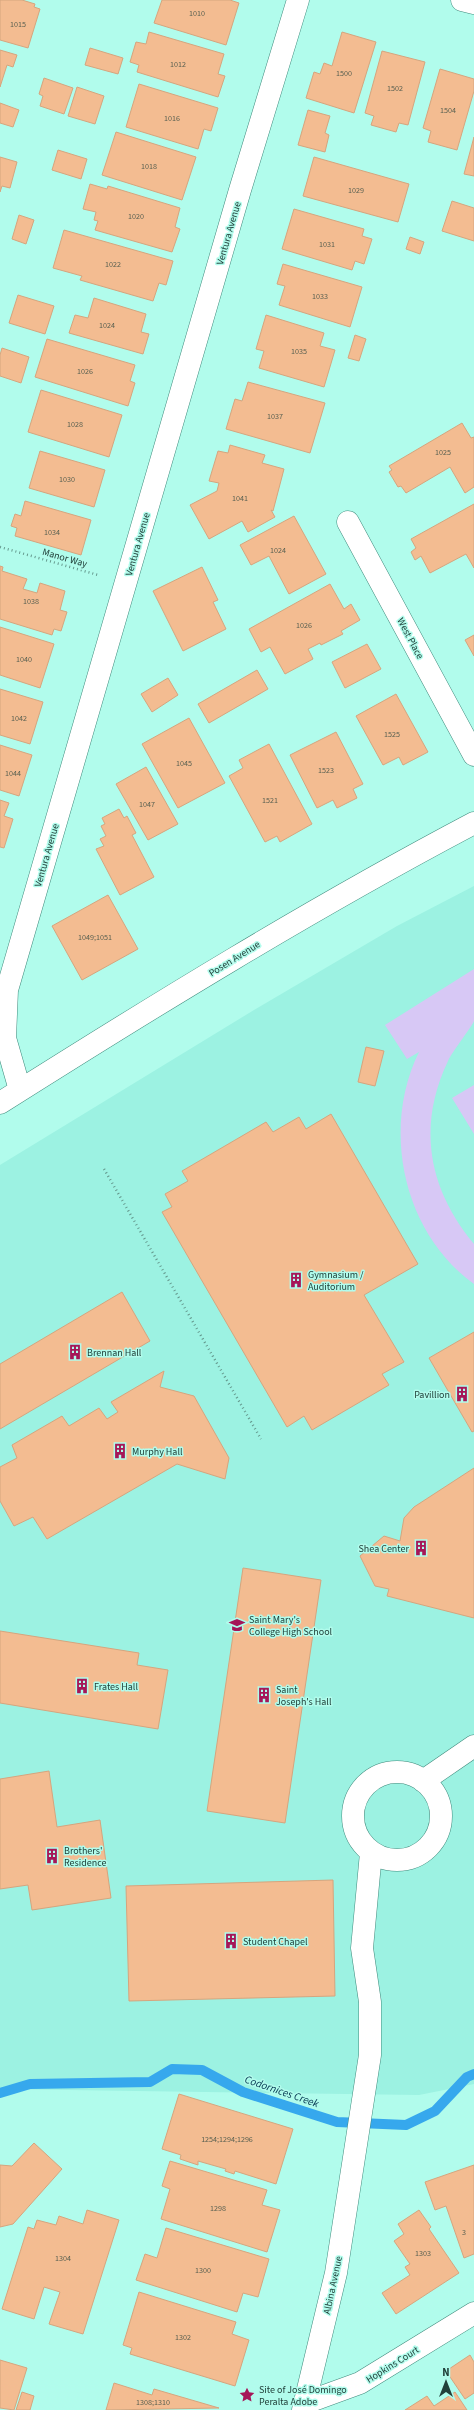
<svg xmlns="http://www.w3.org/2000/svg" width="474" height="2410" font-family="'Source Sans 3',sans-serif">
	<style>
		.built { fill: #9cf2e2 }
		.green { fill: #d7c8f5 }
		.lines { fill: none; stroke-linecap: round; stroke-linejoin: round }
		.stream { stroke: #36a8ed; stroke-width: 10 }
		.building { fill: #f3bc91; stroke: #d5a57e }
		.minor-casing { stroke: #408b7d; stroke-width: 23 }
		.path { stroke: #65998e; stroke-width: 2.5; stroke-dasharray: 1 3; stroke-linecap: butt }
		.minor { stroke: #fff; stroke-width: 22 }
		.labels { text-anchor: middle; stroke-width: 3; stroke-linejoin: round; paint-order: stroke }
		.number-label { font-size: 8px; fill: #565f50 }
		.street-label { font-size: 10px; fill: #21403a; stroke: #b1fcec }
		.poi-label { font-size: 10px; fill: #21403a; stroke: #b1fcec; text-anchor: start }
		.water-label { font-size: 11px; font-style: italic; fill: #03344f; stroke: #b1fcec }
	</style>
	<rect width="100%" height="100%" fill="#b1fcec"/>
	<path class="built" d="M 474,886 L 474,2084 L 419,2095 L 0,2089 L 0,1165 L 254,1010 L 397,926 Z"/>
	<path class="green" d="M 474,969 C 474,986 474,1004 474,1021 C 473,1025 452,1052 448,1061 C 417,1126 428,1189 474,1244 L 474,1284 C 403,1233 381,1129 419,1052 L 407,1059 L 385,1025 Z
		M 474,1085 L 474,1134 L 452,1098 Z"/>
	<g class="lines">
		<path class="stream" d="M 0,2093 L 30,2084 L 150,2082 L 172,2069 L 202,2070 L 243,2092 L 337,2122 L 406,2125 L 435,2111 L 467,2077 L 474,2074"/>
	</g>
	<path class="building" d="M 0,0 L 22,0 L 35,4 L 34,7 L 40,9 L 28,48 L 0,40 Z
		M 162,0 L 230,0 L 239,3 L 226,45 L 154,23 Z
		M 149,32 L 224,54 L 218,74 L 225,76 L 218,97 L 137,72 L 139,65 L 130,62 L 136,42 L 146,44 Z
		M 342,32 L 376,42 L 354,113 L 306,98 L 314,72 L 320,74 L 324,63 L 332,66 Z
		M 90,48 L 123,58 L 118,74 L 85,65 Z
		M 0,50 L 17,55 L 13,67 L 7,65 L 0,87 Z
		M 382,51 L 425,62 L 408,125 L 399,123 L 396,132 L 371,125 L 374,116 L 365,113 Z
		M 440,69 L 474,79 L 474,91 L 457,150 L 428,142 L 431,131 L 423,128 Z
		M 44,78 L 73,88 L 64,114 L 40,106 L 43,96 L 39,94 Z
		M 139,84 L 218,108 L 211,131 L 204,129 L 198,149 L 126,127 Z
		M 77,87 L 104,96 L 95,124 L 68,116 Z
		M 0,103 L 19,110 L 13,127 L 0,123 Z
		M 308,110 L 330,116 L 325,133 L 329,135 L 325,152 L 298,145 Z
		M 116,132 L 196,157 L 182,200 L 102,175 Z
		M 474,137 L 474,176 L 464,174 Z
		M 58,150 L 87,159 L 81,179 L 52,170 Z
		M 0,157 L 17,162 L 10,188 L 2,186 L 0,192 Z
		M 314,157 L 409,184 L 398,222 L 303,196 Z
		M 90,184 L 107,189 L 108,186 L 180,208 L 175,227 L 180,229 L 172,252 L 95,230 L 98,221 L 94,220 L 96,212 L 83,209 Z
		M 452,201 L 474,208 L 474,241 L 442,231 Z
		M 294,209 L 364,229 L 362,236 L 372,239 L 364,264 L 355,261 L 352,270 L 282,249 Z
		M 19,215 L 34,220 L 26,244 L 12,239 Z
		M 64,230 L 173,261 L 166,285 L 159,283 L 153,301 L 80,280 L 82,276 L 53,268 Z
		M 410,237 L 424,242 L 420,254 L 406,249 Z
		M 283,264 L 362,287 L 350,327 L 279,305 L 285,286 L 277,284 Z
		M 18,295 L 54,306 L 45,334 L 9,323 Z
		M 94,298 L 146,314 L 141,332 L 149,334 L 143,354 L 69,333 L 75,315 L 88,318 Z
		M 266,315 L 324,333 L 320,346 L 335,350 L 324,387 L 259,368 L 264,351 L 256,349 Z
		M 355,335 L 366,339 L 359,361 L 348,358 Z
		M 47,339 L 135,365 L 130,381 L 135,383 L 128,406 L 35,377 Z
		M 2,348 L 29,357 L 21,383 L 0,376 L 0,355 Z
		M 248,382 L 325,403 L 310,453 L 226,429 L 235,399 L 242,401 Z
		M 41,390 L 122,415 L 109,457 L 28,432 Z
		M 462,423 L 471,438 L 474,437 L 474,487 L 465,493 L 450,467 L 406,493 L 401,486 L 398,487 L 389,472 L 392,470 L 389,466 Z
		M 230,445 L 265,455 L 262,463 L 284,469 L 273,511 L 271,510 L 275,517 L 248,532 L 242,521 L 209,539 L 190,505 L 217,491 L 219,483 L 209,481 L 218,451 L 228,453 Z
		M 40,451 L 105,470 L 94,507 L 29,488 Z
		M 25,501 L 91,520 L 81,555 L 15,536 L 17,528 L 11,526 L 15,514 L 21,516 Z
		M 474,504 L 474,568 L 466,554 L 430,573 L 421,556 L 415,560 L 411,552 L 416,548 L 411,539 Z
		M 294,516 L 326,574 L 289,594 L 269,556 L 251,565 L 240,545 Z
		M 0,566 L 3,567 L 2,571 L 27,579 L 23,589 L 37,593 L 40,583 L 65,591 L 60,610 L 67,612 L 61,631 L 54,629 L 52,635 L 0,619 Z
		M 202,567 L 218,600 L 213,602 L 226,629 L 183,651 L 153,591 Z
		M 330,584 L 344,609 L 351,604 L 360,620 L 341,631 L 343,634 L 321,645 L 320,643 L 308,649 L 313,659 L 285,674 L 270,647 L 261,652 L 249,629 Z
		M 0,627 L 54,644 L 40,688 L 0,675 Z
		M 474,635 L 474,656 L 465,640 Z
		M 367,644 L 381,669 L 345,688 L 332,662 Z
		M 257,670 L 268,689 L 209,723 L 198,704 Z
		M 168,678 L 178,695 L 152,712 L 141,694 Z
		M 0,689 L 43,702 L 30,744 L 0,735 Z
		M 396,694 L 428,752 L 403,765 L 399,757 L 383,765 L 356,716 Z
		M 189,718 L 225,783 L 178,808 L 142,744 Z
		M 336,732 L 363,784 L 353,789 L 357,798 L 337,808 L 333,800 L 317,808 L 290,755 Z
		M 269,744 L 312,824 L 280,842 L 277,836 L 265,842 L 229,776 L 243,768 L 239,760 Z
		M 0,745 L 32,755 L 19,796 L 0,790 Z
		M 146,767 L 178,824 L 148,840 L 116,784 Z
		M 0,800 L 9,803 L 4,816 L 13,819 L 4,848 L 0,847 Z
		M 119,809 L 124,818 L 127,816 L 136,833 L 132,835 L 154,877 L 120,895 L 96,849 L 104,846 L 100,839 L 106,836 L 101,826 L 105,824 L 102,818 Z
		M 108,895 L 138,949 L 82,980 L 52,926 Z
		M 366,1047 L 384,1051 L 375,1086 L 358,1082 Z
		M 331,1114 L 418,1264 L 364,1295 L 404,1362 L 382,1374 L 389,1385 L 312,1430 L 304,1416 L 287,1427 L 162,1212 L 172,1207 L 165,1194 L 188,1181 L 182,1171 L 266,1122 L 273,1132 L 299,1117 L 306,1129 Z
		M 122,1292 L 150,1341 L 0,1429 L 0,1364 Z
		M 474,1332 L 474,1431 L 472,1432 L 429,1358 Z
		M 164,1371 L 160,1387 L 194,1396 L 229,1458 L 225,1479 L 177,1464 L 47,1539 L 33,1517 L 14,1526 L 0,1501 L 0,1467 L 17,1458 L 12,1445 L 62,1416 L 69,1426 L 99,1408 L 107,1419 L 118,1412 L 111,1402 Z
		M 474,1468 L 474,1618 L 387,1596 L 389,1589 L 375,1586 L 360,1556 L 384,1536 L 400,1541 L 404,1518 L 414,1507 Z
		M 243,1568 L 321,1580 L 285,1823 L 207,1811 Z
		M 0,1631 L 139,1653 L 137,1665 L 168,1670 L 158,1729 L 0,1703 Z
		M 49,1771 L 57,1827 L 100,1820 L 111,1898 L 32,1910 L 28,1885 L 0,1889 L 0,1779 Z
		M 333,1880 L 335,1996 L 129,2001 L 126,1886 Z
		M 179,2094 L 293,2129 L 276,2184 L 235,2171 L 234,2174 L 225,2171 L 226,2169 L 198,2161 L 198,2165 L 180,2159 L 181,2155 L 162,2149 Z
		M 34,2143 L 62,2169 L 13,2224 L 0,2227 L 0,2165 L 12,2166 Z
		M 170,2161 L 267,2190 L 262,2205 L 280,2210 L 267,2252 L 161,2219 L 170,2189 L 162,2186 Z
		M 474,2165 L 474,2254 L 464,2258 L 446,2206 L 435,2210 L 425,2182 Z
		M 87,2210 L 119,2220 L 83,2334 L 49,2324 L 60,2292 L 44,2287 L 34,2319 L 2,2309 L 28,2227 L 34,2229 L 37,2220 L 56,2225 L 59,2216 L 83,2224 Z
		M 419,2210 L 431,2227 L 429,2229 L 459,2273 L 396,2314 L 382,2293 L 410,2275 L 405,2267 L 410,2264 L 394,2241 L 404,2234 L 398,2224 Z
		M 166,2228 L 269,2259 L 258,2297 L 243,2293 L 237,2312 L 136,2280 L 145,2254 L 157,2258 Z
		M 139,2292 L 236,2322 L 232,2334 L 249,2340 L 235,2386 L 130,2354 L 132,2348 L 123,2345 Z
		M 470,2355 L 474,2362 L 474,2393 L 465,2399 L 446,2371 Z
		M 0,2360 L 27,2368 L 14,2410 L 0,2408 Z
		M 114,2383 L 152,2395 L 154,2389 L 219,2408 L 106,2410 Z
		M 22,2392 L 34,2396 L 30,2410 L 16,2410 Z
		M 455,2392 L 467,2410 L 405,2410 L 427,2396 L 434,2406 Z"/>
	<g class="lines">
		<defs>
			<path id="minor" d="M 462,0 L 474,3
				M 348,522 L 474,755
				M 20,1090 L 5,1038 L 7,990 L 240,190 L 298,0
				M 0,1103 C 155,1005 311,909 474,823
				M353 1816a44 44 0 1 1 88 0a44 44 0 1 1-88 0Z
				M 423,1781 L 474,1746
				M 305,2403 L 360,2383 L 474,2313
				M 303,2410 L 336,2273 L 370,2055 L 370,2002 L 362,1948 L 371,1853"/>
		</defs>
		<use href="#minor" class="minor-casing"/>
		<path class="path" d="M 0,547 L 98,575
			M 104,1169 L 261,1439"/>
		<use href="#minor" class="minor"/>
	</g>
	<defs>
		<symbol id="building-bare" viewBox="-9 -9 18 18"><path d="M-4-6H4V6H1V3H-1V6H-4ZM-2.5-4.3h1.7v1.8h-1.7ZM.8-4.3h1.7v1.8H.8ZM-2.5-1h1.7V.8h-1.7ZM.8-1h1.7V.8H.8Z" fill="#a51658" stroke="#b1fcec" stroke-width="2.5" paint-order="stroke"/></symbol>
		<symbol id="school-bare" viewBox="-9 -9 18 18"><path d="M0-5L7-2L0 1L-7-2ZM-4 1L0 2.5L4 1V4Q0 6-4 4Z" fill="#a51658" stroke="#b1fcec" stroke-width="2.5" paint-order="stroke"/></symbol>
		<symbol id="sight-bare" viewBox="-9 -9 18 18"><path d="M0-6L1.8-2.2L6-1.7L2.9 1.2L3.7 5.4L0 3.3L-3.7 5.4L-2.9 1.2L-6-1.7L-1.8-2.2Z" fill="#a51658" stroke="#b1fcec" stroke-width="2.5" paint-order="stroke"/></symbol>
	</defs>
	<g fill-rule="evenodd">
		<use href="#building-bare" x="285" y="1269" width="22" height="22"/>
		<use href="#building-bare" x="64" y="1341" width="22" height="22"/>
		<use href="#building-bare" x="451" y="1383" width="22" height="22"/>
		<use href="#building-bare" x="109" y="1440" width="22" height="22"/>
		<use href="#building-bare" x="410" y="1537" width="22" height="22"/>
		<use href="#school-bare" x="226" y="1614" width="22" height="22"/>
		<use href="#building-bare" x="71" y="1675" width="22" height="22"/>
		<use href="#building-bare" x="253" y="1684" width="22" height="22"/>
		<use href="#building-bare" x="41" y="1845" width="22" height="22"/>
		<use href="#building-bare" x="220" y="1930" width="22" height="22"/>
		<use href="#sight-bare" x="236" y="2384" width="22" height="22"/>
	</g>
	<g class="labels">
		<g class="number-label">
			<text x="197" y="16">1010</text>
			<text x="18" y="27">1015</text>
			<text x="178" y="67">1012</text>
			<text x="344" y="76">1500</text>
			<text x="395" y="91">1502</text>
			<text x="448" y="113">1504</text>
			<text x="172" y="121">1016</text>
			<text x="149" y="169">1018</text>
			<text x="356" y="193">1029</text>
			<text x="136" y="219">1020</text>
			<text x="327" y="247">1031</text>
			<text x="113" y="267">1022</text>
			<text x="320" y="299">1033</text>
			<text x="107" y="328">1024</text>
			<text x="299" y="354">1035</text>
			<text x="85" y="374">1026</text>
			<text x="275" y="419">1037</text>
			<text x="75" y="427">1028</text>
			<text x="443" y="455">1025</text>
			<text x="67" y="482">1030</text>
			<text x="240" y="501">1041</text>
			<text x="52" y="535">1034</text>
			<text x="278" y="553">1024</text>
			<text x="31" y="604">1038</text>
			<text x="304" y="628">1026</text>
			<text x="24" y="662">1040</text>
			<text x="19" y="721">1042</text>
			<text x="392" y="737">1525</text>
			<text x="184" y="766">1045</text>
			<text x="326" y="773">1523</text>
			<text x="13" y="776">1044</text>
			<text x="270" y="803">1521</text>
			<text x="147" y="807">1047</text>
			<text x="95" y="940">1049;1051</text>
			<text x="227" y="2142">1254;1294;1296</text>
			<text x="218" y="2211">1298</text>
			<text x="464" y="2235">3</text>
			<text x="423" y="2256">1303</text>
			<text x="63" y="2261">1304</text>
			<text x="203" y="2273">1300</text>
			<text x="183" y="2340">1302</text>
			<text x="153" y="2405">1308;1310</text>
		</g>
		<g class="street-label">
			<text transform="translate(228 233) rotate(-74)" y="4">Ventura Avenue</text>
			<text transform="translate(137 544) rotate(-74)" y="4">Ventura Avenue</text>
			<text transform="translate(65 557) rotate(16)" y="4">Manor Way</text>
			<text transform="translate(411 638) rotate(62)" y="4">West Place</text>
			<text transform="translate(46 855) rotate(-74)" y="4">Ventura Avenue</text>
			<text transform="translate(234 958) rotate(-32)" y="4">Posen Avenue</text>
			<text transform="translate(332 2285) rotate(-78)" y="4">Albina Avenue</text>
			<text transform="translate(392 2364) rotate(-32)" y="4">Hopkins Court</text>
		</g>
		<g class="poi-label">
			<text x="308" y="1278">Gymnasium /<tspan x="308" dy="12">Auditorium</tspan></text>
			<text x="87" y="1356">Brennan Hall</text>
			<text x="450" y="1398" text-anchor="end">Pavillion</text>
			<text x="132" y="1455">Murphy Hall</text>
			<text x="409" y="1552" text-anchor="end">Shea Center</text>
			<text x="249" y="1623">Saint Mary's<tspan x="249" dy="12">College High School</tspan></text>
			<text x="94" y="1690">Frates Hall</text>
			<text x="276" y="1693">Saint<tspan x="276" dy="12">Joseph's Hall</tspan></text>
			<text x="64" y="1854">Brothers'<tspan x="64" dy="12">Residence</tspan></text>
			<text x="243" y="1945">Student Chapel</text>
			<text x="259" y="2393">Site of José Domingo<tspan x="259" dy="12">Peralta Adobe</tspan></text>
		</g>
		<g class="water-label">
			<text transform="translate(282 2091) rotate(19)" y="4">Codornices Creek</text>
		</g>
	</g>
	<g transform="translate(446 2382)" stroke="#b1fcec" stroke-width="3" paint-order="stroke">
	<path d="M0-3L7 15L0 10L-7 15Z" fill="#21403a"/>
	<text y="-6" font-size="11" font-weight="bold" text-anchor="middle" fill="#21403a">N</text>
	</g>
</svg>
